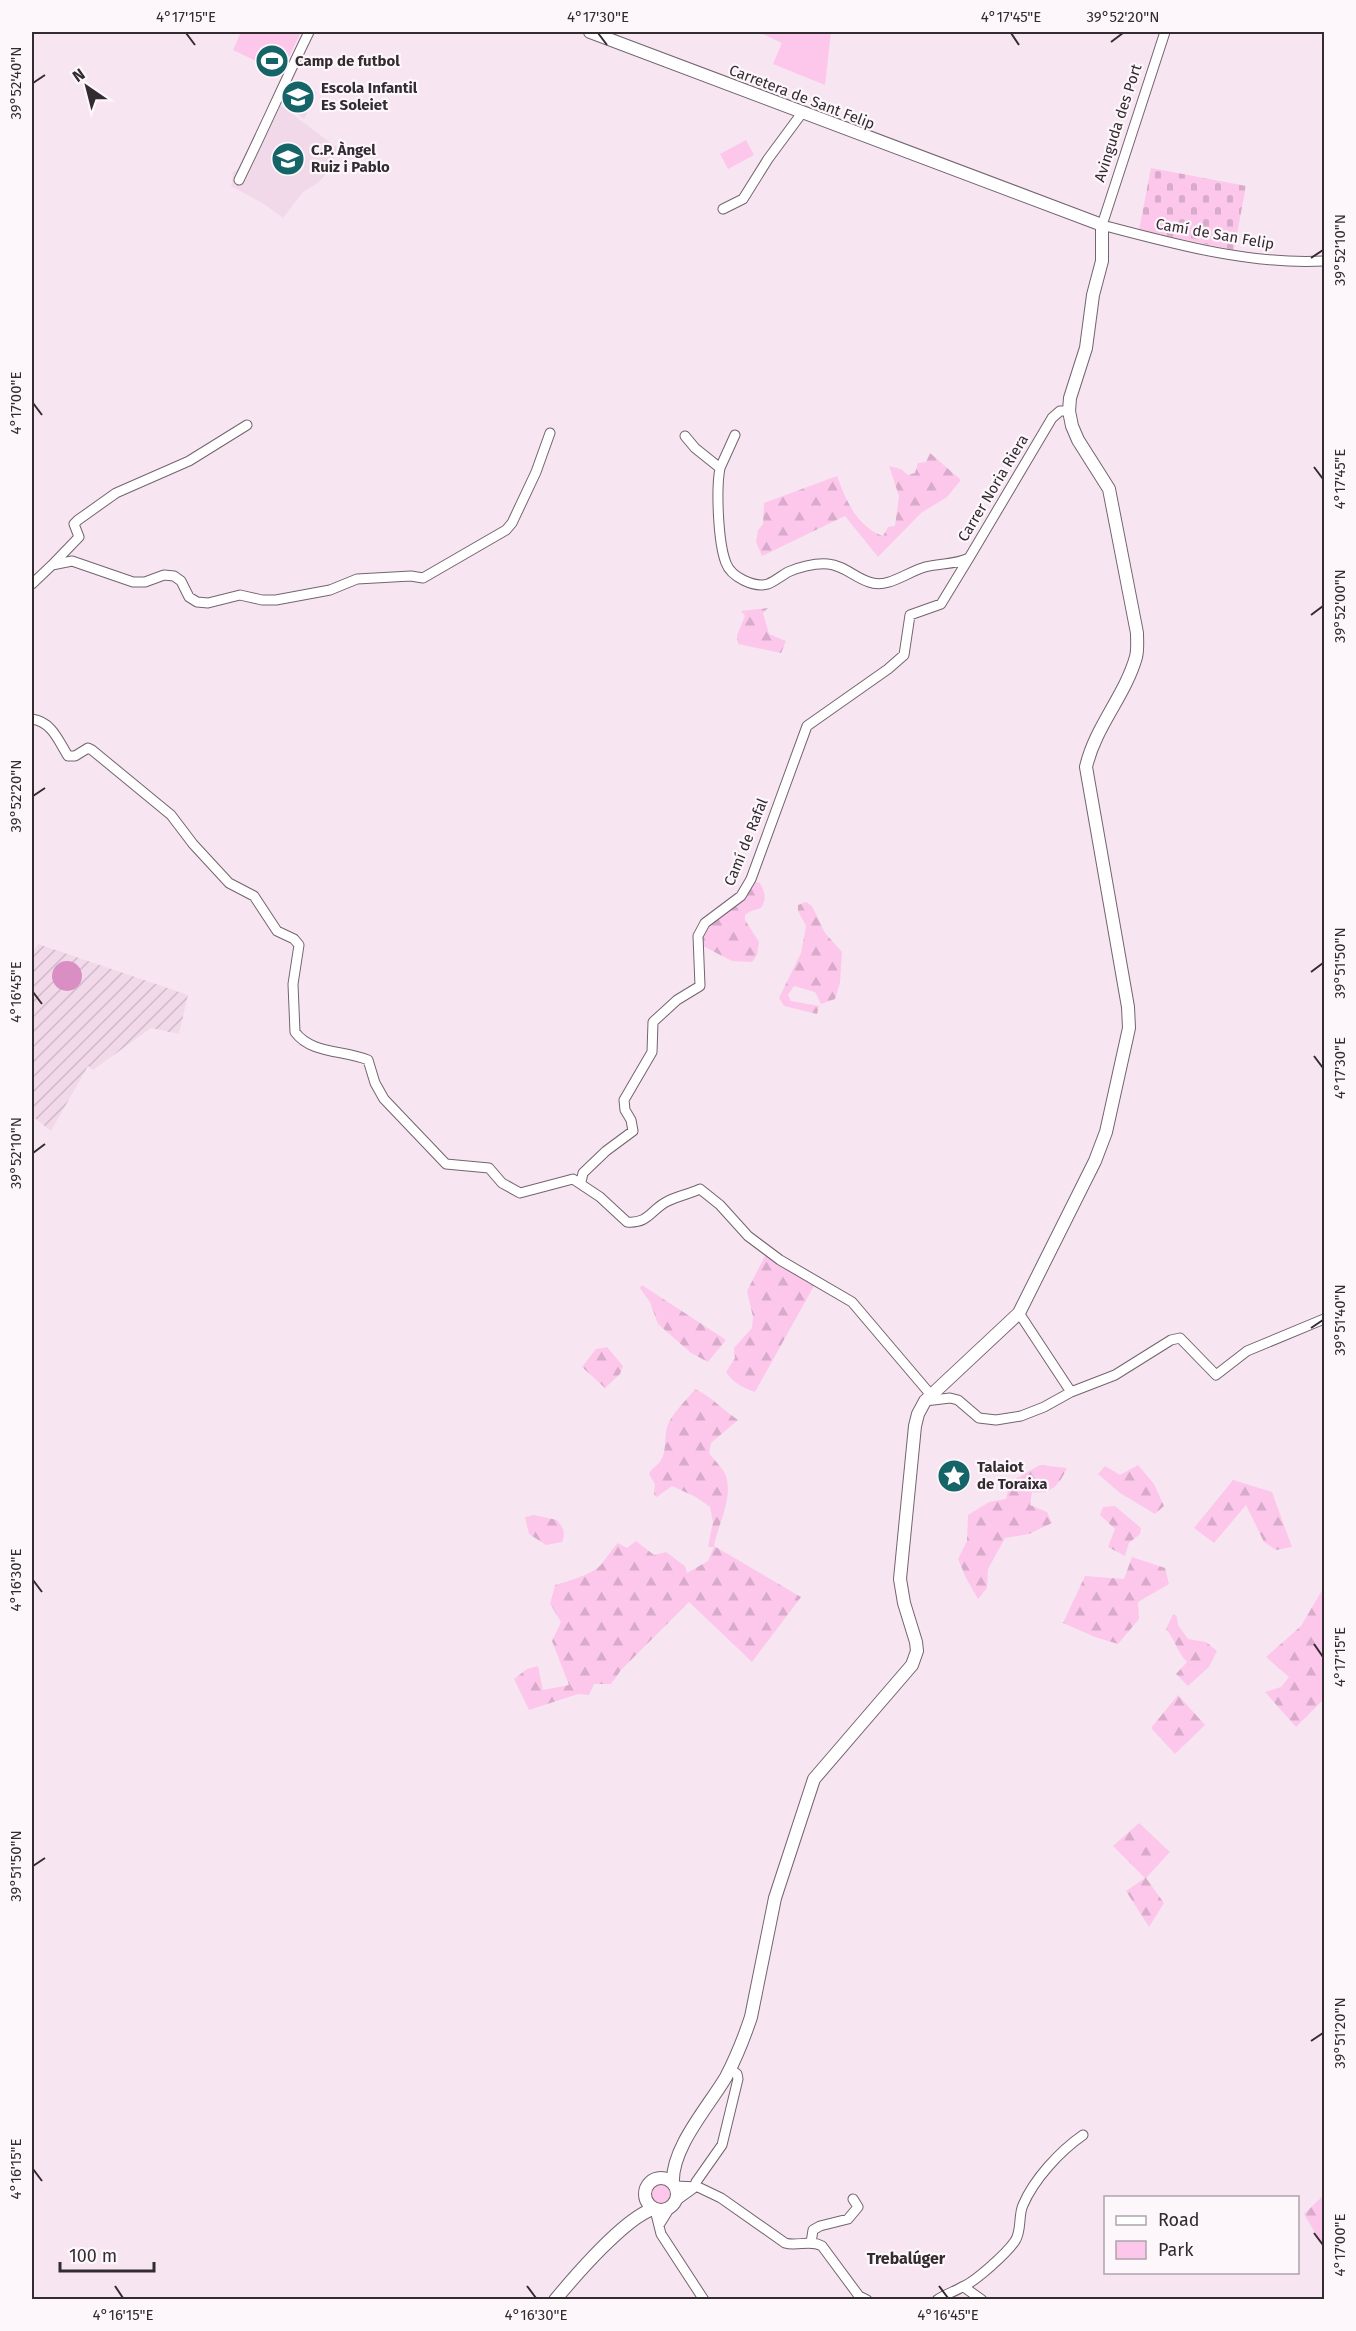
<svg xmlns="http://www.w3.org/2000/svg" width="1356" height="2331" font-family="'Fira Sans',sans-serif">
	<style>
		.built { fill: #f1d9e9 }
		.industrial { fill: url(#industrial-furrows) }
		.green { fill: #fcc7eb }
		.forest { fill: url(#forest-firs) }
		.cemetery { fill: url(#cemetery-stones) }
		.water { fill: #da8fc4 }
		.lines { fill: none; stroke-linecap: round; stroke-linejoin: round }
		.minor-casing { stroke: #73646e; stroke-width: 11 }
		.major-casing { stroke: #73646e; stroke-width: 14 }
		.minor { stroke: #fff; stroke-width: 9 }
		.major { stroke: #fff; stroke-width: 12 }
		.ticks { fill: none; stroke: #322c30; stroke-width: 2 }
		.labels { text-anchor: middle; stroke-width: 4.5; stroke-linejoin: round; paint-order: stroke }
		.poi-label { font-size: 15px; font-weight: bold; fill: #322c30; stroke: #fdf6fb; text-anchor: start }
		.street-label { font-size: 15px; fill: #322c30; stroke: #fdf6fb }
		.neighbourhood-label { font-size: 16px; font-weight: bold; fill: #322c30; stroke: #fdf6fb }
		.neatline { fill: none; stroke: #322c30; stroke-width: 2 }
		.ticks-label { font-size: 15px; text-anchor: middle; fill: #322c30 }
	</style>
	<defs>
		<pattern id="industrial-furrows" width="10" height="10" patternUnits="userSpaceOnUse" patternTransform="scale(1.5)"><rect width="10" height="10" fill="#f1d9e9"/><path d="M-1 1l2-2M0 10L10 0M9 11l2-2" fill="none" stroke="#cfbac8"/></pattern>
		<pattern id="forest-firs" width="22" height="20" patternUnits="userSpaceOnUse" patternTransform="scale(1.5)"><rect width="22" height="20" fill="#fcc7eb"/><path d="M5 1l3.5 6h-7zM16 11l3.5 6h-7z" fill="#d8abca"/></pattern>
		<pattern id="cemetery-stones" width="16" height="16" patternUnits="userSpaceOnUse" patternTransform="scale(1.5)"><rect width="16" height="16" fill="#fcc7eb"/><path d="M2 7V4a2 2 0 0 1 4 0v3zM10 15v-3a2 2 0 0 1 4 0v3z" fill="#d8abca"/></pattern>
	</defs>
	<rect width="100%" height="100%" fill="#f7e6f1"/>
	<path class="built" d="M 289,80 L 317,92 L 304,119 L 279,101 Z
		M 272,99 L 339,149 L 325,175 L 319,182 L 303,192 L 283,218 L 264,204 L 231,186 L 233,176 L 232,173 L 238,169 Z"/>
	<path class="industrial" d="M 38,944 L 188,995 L 179,1034 L 151,1028 L 93,1070 L 88,1066 L 51,1131 L 32,1116 L 32,954 Z"/>
	<path class="green" d="M 241,32 L 301,32 L 281,73 L 233,50 Z
		M 759,32 L 831,32 L 825,85 L 773,64 L 782,43 Z
		M 746,140 L 754,155 L 728,169 L 720,154 Z
		M650 2194a10 10 0 1 1 20 0a10 10 0 1 1-20 0Z"/>
	<path class="forest" d="M 930,453 L 961,480 L 947,497 L 921,513 L 878,557 L 845,516 L 762,556 L 756,542 L 758,530 L 763,524 L 764,503 L 837,476 C 846,500 856,526 883,536 L 888,527 L 895,526 L 899,496 L 889,466 L 901,469 L 908,475 L 915,473 L 918,463 L 926,462 Z
		M 768,608 L 763,613 L 769,634 L 786,641 L 781,653 L 738,644 L 737,635 L 745,616 L 741,611 Z
		M 752,881 L 760,883 C 765,893 767,898 761,908 L 751,911 L 745,915 L 745,920 L 759,942 L 757,955 L 752,962 L 732,961 L 701,945 C 703,918 732,899 752,881 Z
		M 806,902 L 812,906 L 825,933 L 842,952 L 840,983 L 835,999 L 821,1004 L 815,992 L 794,986 L 788,995 L 791,1001 L 819,1006 L 817,1014 L 784,1006 L 779,998 L 801,953 L 806,926 L 798,911 L 798,905 Z
		M 766,1254 L 794,1274 L 815,1284 L 755,1392 C 745,1389 732,1382 726,1372 L 735,1358 L 734,1348 L 752,1328 L 753,1317 L 747,1291 Z
		M 642,1285 L 726,1340 L 708,1362 L 691,1353 L 658,1324 L 650,1302 L 640,1288 Z
		M 607,1347 L 623,1366 L 620,1374 L 605,1388 L 582,1367 L 596,1349 Z
		M 695,1389 C 711,1396 723,1410 738,1420 L 711,1443 L 709,1453 C 714,1460 723,1468 726,1476 C 733,1499 718,1524 714,1546 L 801,1597 L 752,1662 L 689,1602 L 621,1670 L 611,1684 L 594,1684 L 589,1695 L 578,1694 L 529,1710 L 514,1679 L 527,1669 L 538,1666 L 543,1690 L 569,1685 L 552,1641 L 561,1622 L 550,1604 L 555,1585 C 568,1581 596,1574 603,1562 C 609,1555 611,1550 618,1543 L 627,1548 L 636,1541 L 654,1555 L 666,1552 L 685,1566 L 687,1573 L 708,1561 L 714,1547 L 708,1547 L 713,1522 L 710,1507 L 696,1497 L 672,1486 L 657,1497 L 654,1494 L 655,1484 L 649,1474 C 652,1467 658,1466 661,1460 C 667,1450 664,1438 667,1427 C 672,1413 686,1401 695,1389 Z
		M 1040,1465 L 1067,1468 C 1059,1485 1052,1494 1032,1492 L 1030,1505 L 1047,1512 L 1052,1523 L 1029,1534 L 1005,1538 L 988,1569 L 987,1588 L 978,1599 L 966,1578 L 958,1559 L 967,1541 L 968,1515 L 989,1502 L 1006,1499 L 1010,1482 Z
		M 1138,1465 L 1154,1484 L 1164,1506 L 1155,1514 L 1120,1493 L 1098,1474 L 1105,1466 L 1120,1475 Z
		M 1233,1480 L 1272,1492 L 1292,1547 L 1276,1550 L 1264,1542 L 1246,1505 L 1214,1543 L 1194,1528 Z
		M 1115,1506 L 1141,1528 L 1140,1534 L 1129,1543 L 1125,1556 L 1108,1547 L 1115,1529 L 1100,1515 L 1103,1507 Z
		M 534,1515 L 557,1520 C 563,1527 566,1533 562,1542 L 546,1545 L 529,1534 L 525,1517 Z
		M 1132,1557 L 1165,1568 L 1169,1584 L 1138,1602 L 1139,1619 L 1118,1644 L 1095,1637 L 1063,1623 L 1085,1576 L 1124,1579 Z
		M 1324,1587 L 1324,1699 L 1296,1727 L 1265,1692 L 1281,1687 L 1289,1677 L 1266,1657 L 1301,1626 Z
		M 1173,1614 L 1177,1617 L 1178,1625 L 1188,1639 L 1206,1642 L 1217,1651 L 1209,1667 L 1188,1686 L 1176,1674 L 1187,1662 C 1176,1650 1176,1641 1166,1629 Z
		M 1178,1695 L 1205,1725 L 1175,1754 L 1151,1728 Z
		M 1139,1823 L 1170,1852 L 1146,1878 L 1164,1903 L 1149,1927 L 1126,1891 L 1145,1878 L 1113,1846 Z
		M 1324,2195 L 1324,2248 L 1304,2214 Z"/>
	<path class="cemetery" d="M 1151,168 L 1246,186 L 1234,250 L 1139,230 Z"/>
	<path class="water" d="M52 976a15 15 0 1 1 30 0a15 15 0 1 1-30 0Z"/>
	<g class="lines">
		<defs>
			<path id="minor" d="M 1165,32 L 1102,225 C 1174,244 1250,265 1324,261
				M 239,180 C 263,131 285,81 309,32
				M 723,209 L 743,199 L 768,159 L 802,113
				M 685,436 L 695,448 L 720,468 C 716,489 718,543 726,563 C 731,577 754,588 768,584 C 775,581 781,576 788,572 C 800,567 814,563 828,564 C 843,565 854,577 869,582 C 888,589 907,572 925,567 C 940,563 954,565 969,558 L 1052,418 L 1060,411 L 1069,411
				M 720,468 L 735,435
				M 52,565 L 79,537 L 74,524 L 78,520 L 116,493 L 189,461 L 247,425
				M 32,584 L 52,565 L 72,561 L 133,582 L 145,582 L 164,575 L 174,576 L 181,581 L 189,597 L 197,602 L 208,603 L 240,595 L 262,600 L 276,600 L 330,590 L 357,579 L 411,576 L 423,578 L 506,530 L 512,523 L 536,472 L 550,433
				M 32,719 C 52,722 58,740 68,756 L 75,756 L 88,748 L 92,750 L 171,815 L 193,844 L 229,883 L 254,896 L 277,931 L 294,939 L 299,945 L 293,984 L 295,1032 C 311,1054 344,1050 368,1060 L 375,1083 L 384,1099 L 446,1164 L 489,1168 L 502,1183 L 520,1193 L 573,1179 L 600,1197 L 627,1222 C 649,1224 651,1209 668,1201 C 678,1196 689,1194 700,1189 L 720,1205 L 748,1236 L 780,1260 L 852,1302 L 931,1395
				M 581,1182 L 583,1173 L 606,1151 L 633,1131 L 631,1120 L 625,1110 L 624,1100 L 652,1052 L 653,1022 L 677,1000 L 700,986 L 698,936 L 705,923 L 741,896 L 751,879 L 807,726 L 888,669 L 904,655 L 910,615 L 941,604 L 969,558
				M 1019,1313 L 1071,1392
				M 925,1401 L 950,1398 L 958,1400 L 979,1418 L 996,1420 L 1021,1416 L 1044,1407 L 1071,1392 L 1115,1375 L 1171,1340 L 1180,1338 L 1216,1375 L 1247,1351 L 1324,1319
				M 675,2186 L 698,2187 L 721,2198 L 785,2243 C 797,2247 810,2239 822,2246 L 859,2296 L 867,2300
				M 677,2200 L 695,2187 L 696,2182 L 722,2145 L 738,2079 L 737,2074 L 730,2069
				M 655,2210 L 661,2234 L 704,2300
				M 659,2225 L 669,2209
				M 811,2243 L 813,2230 L 820,2226 L 848,2219 L 858,2207 L 853,2199
				M 964,2287 L 982,2300
				M 937,2300 C 945,2294 954,2292 962,2287 C 975,2282 1007,2253 1015,2241 C 1022,2231 1018,2216 1023,2205 C 1034,2179 1060,2151 1083,2135"/>
			<path id="major" d="M 590,32 L 1102,225 L 1102,261 L 1093,295 L 1086,348 L 1070,398 L 1069,411 L 1072,426 L 1078,440 L 1109,489 L 1137,633 C 1137,641 1138,649 1136,657 C 1125,696 1095,727 1086,767 L 1128,1007 L 1129,1028 L 1106,1132 L 1095,1161 L 1019,1313 L 925,1401 L 918,1414 L 915,1426 L 900,1579 L 904,1603 L 916,1642 L 917,1651 L 912,1665 L 814,1779 L 775,1898 L 751,2017 C 744,2038 736,2058 726,2077 C 709,2106 671,2148 673,2183
				M645 2194a16 16 0 1 1 32 0a16 16 0 1 1-32 0Z
				M 555,2300 C 575,2276 625,2218 653,2209"/>
		</defs>
		<use href="#minor" class="minor-casing"/>
		<use href="#major" class="major-casing"/>
		<use href="#minor" class="minor"/>
		<use href="#major" class="major"/>
	</g>
	<path class="ticks" d="M 186,33 L 195,45M 598,33 L 607,45M 1011,33 L 1019,45M 1111,42 L 1123,33M 33,83 L 45,75M 1311,258 L 1323,250M 33,403 L 42,415M 1314,467 L 1323,479M 1311,615 L 1323,606M 33,796 L 45,788M 1311,972 L 1323,963M 33,992 L 42,1004M 1314,1056 L 1323,1068M 33,1153 L 45,1144M 1311,1328 L 1323,1320M 33,1580 L 42,1592M 1314,1644 L 1323,1657M 33,1866 L 45,1858M 1311,2041 L 1323,2033M 33,2169 L 42,2181M 1314,2233 L 1323,2245M 115,2286 L 123,2298M 527,2286 L 536,2298M 939,2286 L 948,2298"/>
	<defs>
		<symbol id="stadium-disc" viewBox="-11 -11 22 22"><circle r="9.5" fill="#146468" stroke="#fdf6fb"/><path d="M0-5a6.5 5 0 1 0 0 10a6.5 5 0 1 0 0-10ZM-3.5-1.8h7v3.6h-7Z" fill="#fff"/></symbol>
		<symbol id="school-disc" viewBox="-11 -11 22 22"><circle r="9.5" fill="#146468" stroke="#fdf6fb"/><path d="M0-5L7-2L0 1L-7-2ZM-4 1L0 2.5L4 1V4Q0 6-4 4Z" fill="#fff"/></symbol>
		<symbol id="sight-disc" viewBox="-11 -11 22 22"><circle r="9.5" fill="#146468" stroke="#fdf6fb"/><path d="M0-6L1.8-2.2L6-1.7L2.9 1.2L3.7 5.4L0 3.3L-3.7 5.4L-2.9 1.2L-6-1.7L-1.8-2.2Z" fill="#fff"/></symbol>
	</defs>
	<g fill-rule="evenodd">
		<use href="#stadium-disc" x="253" y="42" width="38" height="38"/>
		<use href="#school-disc" x="279" y="78" width="38" height="38"/>
		<use href="#school-disc" x="269" y="140" width="38" height="38"/>
		<use href="#sight-disc" x="935" y="1457" width="38" height="38"/>
	</g>
	<g class="labels">
		<g class="poi-label">
			<text x="295" y="66">Camp de futbol</text>
			<text x="321" y="93">Escola Infantil<tspan x="321" dy="17">Es Soleiet</tspan></text>
			<text x="311" y="155">C.P. Àngel<tspan x="311" dy="17">Ruiz i Pablo</tspan></text>
			<text x="977" y="1472">Talaiot<tspan x="977" dy="17">de Toraixa</tspan></text>
		</g>
		<g class="street-label">
			<text transform="translate(802 97) rotate(21)" y="5">Carretera de Sant Felip</text>
			<text transform="translate(1118 123) rotate(-72)" y="5">Avinguda des Port</text>
			<text transform="translate(1215 234) rotate(10)" y="5">Camí de San Felip</text>
			<text transform="translate(993 488) rotate(-59)" y="5">Carrer Noria Riera</text>
			<text transform="translate(746 842) rotate(-68)" y="5">Camí de Rafal</text>
		</g>
		<g class="neighbourhood-label">
			<text x="906" y="2264">Trebalúger</text>
		</g>
	</g>
	<rect width="1356" height="2331" fill="none" stroke="#fdf6fb" stroke-width="66"/>
	<rect x="1104" y="2196" width="195" height="78" fill="#fdf6fb" stroke="#aca5aa" stroke-width="1.5"/>
	<rect x="1116" y="2216" width="30" height="9" fill="#ffffff" stroke="#aca5aa" stroke-width="1.5"/>
	<text x="1158" y="2226" font-size="18" fill="#322c30">Road</text>
	<rect x="1116" y="2241" width="30" height="18" fill="#fcc7eb" stroke="#aca5aa" stroke-width="1.5"/>
	<text x="1158" y="2256" font-size="18" fill="#322c30">Park</text>
	<g transform="translate(87 87) rotate(325)" stroke="#fdf6fb" stroke-width="4.5" paint-order="stroke">
	<path d="M0-4.5L10 22L0 15L-10 22Z" fill="#322c30"/>
	<text y="-9" font-size="16" font-weight="bold" text-anchor="middle" fill="#322c30">N</text>
	</g>
	<path d="M60 2262v9h94v-9" fill="none" stroke="#322c30" stroke-width="3"/>
	<text x="69" y="2262" font-size="18" fill="#322c30" stroke="#fdf6fb" stroke-width="4.5" paint-order="stroke">100 m</text>
	<rect x="33" y="33" width="1290" height="2265" class="neatline"/>
	<g class="ticks-label">
		<text x="186" y="22">4°17'15"E</text>
		<text x="598" y="22">4°17'30"E</text>
		<text x="1011" y="22">4°17'45"E</text>
		<text x="1123" y="22">39°52'20"N</text>
		<text transform="translate(16 83) rotate(-90)" y="5">39°52'40"N</text>
		<text transform="translate(1340 250) rotate(-90)" y="5">39°52'10"N</text>
		<text transform="translate(16 403) rotate(-90)" y="5">4°17'00"E</text>
		<text transform="translate(1340 479) rotate(-90)" y="5">4°17'45"E</text>
		<text transform="translate(1340 606) rotate(-90)" y="5">39°52'00"N</text>
		<text transform="translate(16 796) rotate(-90)" y="5">39°52'20"N</text>
		<text transform="translate(1340 963) rotate(-90)" y="5">39°51'50"N</text>
		<text transform="translate(16 992) rotate(-90)" y="5">4°16'45"E</text>
		<text transform="translate(1340 1068) rotate(-90)" y="5">4°17'30"E</text>
		<text transform="translate(16 1153) rotate(-90)" y="5">39°52'10"N</text>
		<text transform="translate(1340 1320) rotate(-90)" y="5">39°51'40"N</text>
		<text transform="translate(16 1580) rotate(-90)" y="5">4°16'30"E</text>
		<text transform="translate(1340 1657) rotate(-90)" y="5">4°17'15"E</text>
		<text transform="translate(16 1866) rotate(-90)" y="5">39°51'50"N</text>
		<text transform="translate(1340 2033) rotate(-90)" y="5">39°51'20"N</text>
		<text transform="translate(16 2169) rotate(-90)" y="5">4°16'15"E</text>
		<text transform="translate(1340 2245) rotate(-90)" y="5">4°17'00"E</text>
		<text x="123" y="2320">4°16'15"E</text>
		<text x="536" y="2320">4°16'30"E</text>
		<text x="948" y="2320">4°16'45"E</text>
	</g>
</svg>
